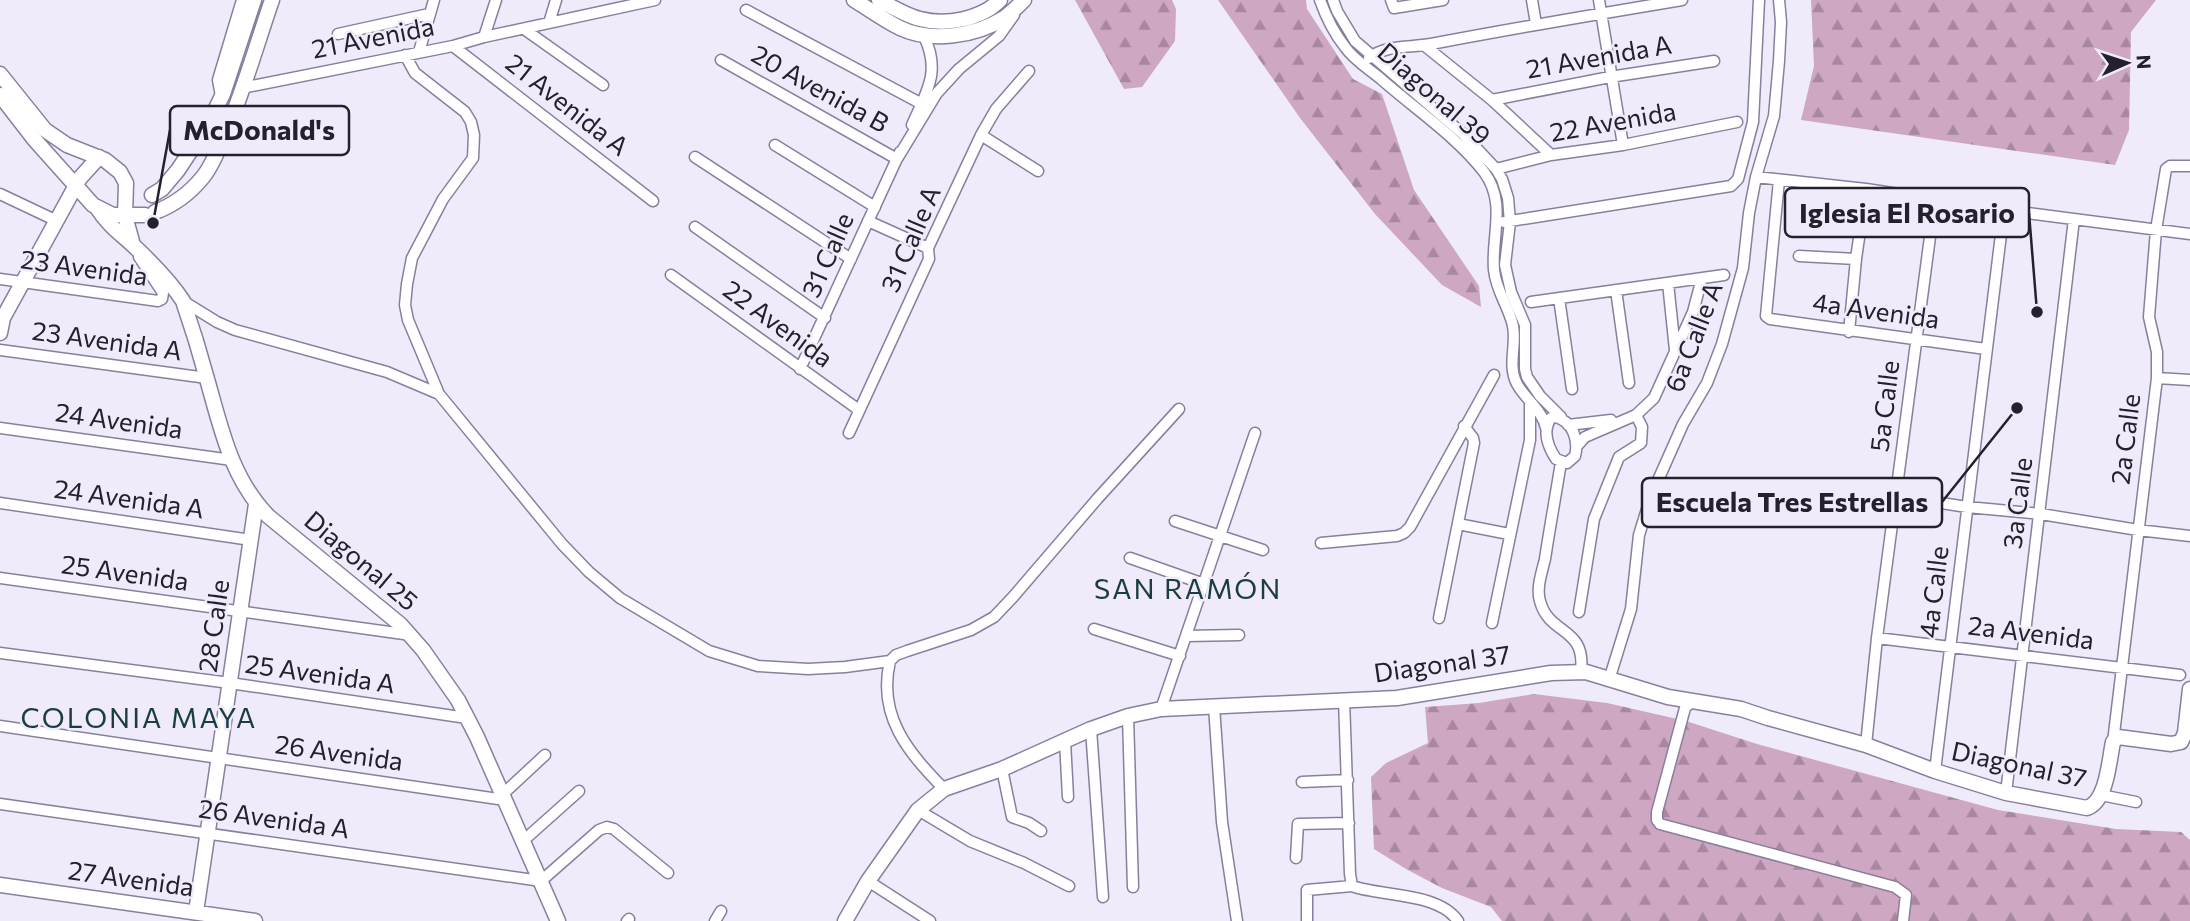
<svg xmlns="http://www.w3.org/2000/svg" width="2190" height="921" font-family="Commissioner,sans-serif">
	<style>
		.forest { fill: url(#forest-firs) }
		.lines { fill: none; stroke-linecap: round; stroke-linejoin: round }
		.street-casing { stroke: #8a7e9e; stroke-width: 13 }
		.secondary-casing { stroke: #8a7e9e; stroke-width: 17 }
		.street { stroke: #fff; stroke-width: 10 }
		.secondary { stroke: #fff; stroke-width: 14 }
		.labels { text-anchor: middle; stroke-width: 5; stroke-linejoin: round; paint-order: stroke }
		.street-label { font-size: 26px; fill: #24202d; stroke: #f0ebfa }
		.neighbourhood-label { font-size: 28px; letter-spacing: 2px; fill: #1b3d42; stroke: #f0ebfa }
		.leader { fill: none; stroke: #24202d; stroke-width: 2.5 }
		.callout-dot { fill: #24202d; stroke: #f0ebfa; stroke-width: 2.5 }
		.callout { fill: #f0ebfa; stroke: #24202d; stroke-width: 2.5 }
		.callout-label { font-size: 28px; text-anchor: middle; font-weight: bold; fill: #24202d }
	</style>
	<defs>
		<pattern id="forest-firs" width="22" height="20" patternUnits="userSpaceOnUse" patternTransform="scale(1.75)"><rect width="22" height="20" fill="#cea7c2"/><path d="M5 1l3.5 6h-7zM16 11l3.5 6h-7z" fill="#a7889e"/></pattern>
	</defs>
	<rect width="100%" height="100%" fill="#f0ebfa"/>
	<path class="forest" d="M 1075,0 L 1172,0 L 1176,9 L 1175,41 L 1142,87 L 1124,89 Z
		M 1218,0 L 1306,0 L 1307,9 L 1353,79 L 1382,94 L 1414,190 L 1479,286 L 1481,307 L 1442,285 L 1375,214 L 1300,118 Z
		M 1811,0 L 2156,0 L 2131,32 L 2129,130 L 2115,165 L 1801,120 L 1814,66 Z
		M 1534,694 L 1607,703 L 1686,721 L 1757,744 L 1998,810 L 2116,829 L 2181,832 L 2190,840 L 2190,921 L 1502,921 L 1491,907 L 1442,888 L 1406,869 L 1374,849 L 1371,777 L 1386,763 L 1428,743 L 1425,707 L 1479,703 Z"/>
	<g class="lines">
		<defs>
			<path id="street" d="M 1320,0 C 1326,17 1334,33 1345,47 C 1354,60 1369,69 1381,79 C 1415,109 1456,136 1484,172 C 1507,203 1491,236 1494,270 C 1496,291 1509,307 1513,326 C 1517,345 1507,365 1517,384 C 1525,399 1543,411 1546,428
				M 1333,0 L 1337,11 L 1355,41 L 1463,134 L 1496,169 L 1502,179 L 1508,198 L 1510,222 L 1505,265 L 1511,292 L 1525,325 L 1525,369 L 1527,377 L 1540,396 L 1561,417
				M 1391,0 L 1394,8 L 1443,0
				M 1532,0 L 1536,24
				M 1599,0 L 1623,145
				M 746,10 L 922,104
				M 549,23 L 556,0
				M 524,29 L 603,85
				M 338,34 L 429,14
				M 484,37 L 496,0
				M 453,46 L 653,201
				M 1425,46 L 1492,100 L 1551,155
				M 419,52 L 434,0
				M 405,55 L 415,73 L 465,112 L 471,122 L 474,135 L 473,158 L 443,199 L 412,258 L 407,284 L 405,305 L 408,320 L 439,394 L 562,544 L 589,572 L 620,598 L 709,651 L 758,666 L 808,669 L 845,667 L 890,661 L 896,655 L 907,651 L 971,630 L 994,617 L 1013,597 L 1098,498 L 1179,409
				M 1369,58 C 1387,44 1410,48 1431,44 C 1515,28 1598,14 1682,0
				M 721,60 L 897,159 L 937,93 L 959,69 L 999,36 L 1014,15
				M 242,88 L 453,46 L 484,37 L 655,0
				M 221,96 L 218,80 L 220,73 L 242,0
				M 1492,100 L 1610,77 L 1714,61
				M 912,125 C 927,91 941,72 924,36
				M 981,135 L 1038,171
				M 775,145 L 875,207
				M 695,157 L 851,259
				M 1496,169 L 1551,155 L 1623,145 L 1737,122
				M 1756,177 L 1866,189 L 2004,210 L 2190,234
				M 1779,180 L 1766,316 L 1770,319 L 1986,349
				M 0,194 L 55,220
				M 868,221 L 928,248
				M 1504,222 L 1731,186 L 1738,179 L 1753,122 L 1759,0
				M 695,227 L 825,318
				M 1799,256 L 1856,259
				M 671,275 L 859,410
				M 0,279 L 158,301 L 162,299 L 163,293 L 139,257
				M 1668,283 L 1675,350
				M 1616,290 L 1629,383
				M 1559,298 L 1572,389
				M 183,301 L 217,322 L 235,330 L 387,372 L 439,394
				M 1531,302 L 1724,275
				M 1849,332 L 1856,259 L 1866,189
				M 0,350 L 207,378
				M 800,369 L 900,152
				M 2157,378 L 2190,380
				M 1556,417 C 1573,422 1579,440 1575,456 L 1567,463 L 1556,459 C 1548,447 1542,431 1551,418 Z
				M 1568,425 L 1611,420
				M 0,428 L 232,460
				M 849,433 L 929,259 L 928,248 L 981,135 L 996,109 L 1029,71
				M 1577,446 L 1585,437 L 1636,415 L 1654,398 L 1693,312 L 1702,278
				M 1561,462 C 1556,494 1550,526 1545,559 C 1542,572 1536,588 1540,601 C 1549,636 1586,626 1581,671
				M 1896,496 L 1967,507 L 2041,514 L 2138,530 L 2190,536
				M 0,503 L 251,540
				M 1175,521 L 1263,550
				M 1458,524 L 1509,534
				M 1321,543 L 1397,536 L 1404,533 L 1410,527 L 1494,375
				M 1130,558 L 1204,584
				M 0,578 L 411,635
				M 1579,612 L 1594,519 L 1619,457 L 1641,443 L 1642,427 L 1636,415
				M 1439,618 L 1474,443 L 1473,438 L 1464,426
				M 1492,623 L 1530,440 L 1530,404
				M 1094,629 L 1180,656
				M 1186,636 L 1239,635
				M 1877,638 L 2180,675
				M 0,653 L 230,683 L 467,718
				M 890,661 C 877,716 908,752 944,789
				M 1609,680 L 1631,609 L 1639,535 L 1651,496 L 1683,424 L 1707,383 L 1722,344 L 1743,268 L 1749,213 L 1756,177 L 1774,116 L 1779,61 L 1781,22 L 1779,0
				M 1344,699 L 1350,874 L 1352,886 C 1383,897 1438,892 1458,921
				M 1691,702 L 1685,708 L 1657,812 L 1657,820 L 1660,824 L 1895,887 L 1906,895 L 1903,921
				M 1214,706 L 1222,822 L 1237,921
				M 1161,709 L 1255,433
				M 1128,716 L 1133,887
				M 0,726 L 505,800
				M 1091,729 L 1103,897
				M 1065,741 L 1068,797
				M 2113,742 L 2157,378 L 2157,352 L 2149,317 L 2156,230 L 2166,169 L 2170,166 L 2190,166
				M 1866,745 L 1877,638 L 1935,199
				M 1002,769 L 1012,817 L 1029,823 L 1041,831
				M 1935,771 L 2004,210
				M 1302,782 L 1348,780
				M 2006,793 L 2074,219
				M 503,794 L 545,755
				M 2101,795 L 2136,802
				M 0,804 L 541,881 L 599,830 L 607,827 L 614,829 L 668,873
				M 918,810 L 970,841 L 1024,863 L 1069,886
				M 523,841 L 579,791
				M 1296,858 L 1298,824 L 1349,823
				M 868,881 L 930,921
				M 627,921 L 629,919
				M 715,921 L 721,911
				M 1307,921 L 1307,890 L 1352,886"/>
			<path id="secondary" d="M 854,0 C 869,9 884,20 900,28 C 931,43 976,36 1004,18 C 1011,13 1018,6 1024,0
				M 879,0 C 892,7 907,16 920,19 C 946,26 982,19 1000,0
				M 0,74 L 45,130 L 67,145 L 105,160 L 120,172 L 126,183 L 125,216 L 133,245
				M 0,95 L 34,139 L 93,205 L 113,215 L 145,215
				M 152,195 L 162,189 L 178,170 L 209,123 L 223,94 L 254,0
				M 97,208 C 108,225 121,234 135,247 C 153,264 170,281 183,301 C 192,327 200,353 207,379 C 221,428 231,478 268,516 L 401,625 L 423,650 L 458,700 L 477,737 L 558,921
				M 155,212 C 174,205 190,193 203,177 C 212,166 217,152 223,139 C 243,94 256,46 272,0
				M 0,333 L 3,318 L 80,178 L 99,157
				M 0,885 L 255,921
				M 196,912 L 256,504
				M 845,921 L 868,881 L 918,810 L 944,789 L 1002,769 L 1091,729 L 1128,716 L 1161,709 L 1397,698 L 1551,673 L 1586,672 L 1668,697 L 1741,709 L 1768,718 L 1866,745 L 1935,771 L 2006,793 L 2087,808 C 2107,801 2109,761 2113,742 L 2118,737 L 2171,744 L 2181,742 L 2185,733 L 2190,689"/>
		</defs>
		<use href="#street" class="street-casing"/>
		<use href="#secondary" class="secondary-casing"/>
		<use href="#street" class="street"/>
		<use href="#secondary" class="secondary"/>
	</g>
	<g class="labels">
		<g class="street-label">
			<text transform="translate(373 38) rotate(-11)" y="9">21 Avenida</text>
			<text transform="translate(1599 57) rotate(-10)" y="9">21 Avenida A</text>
			<text transform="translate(820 89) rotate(29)" y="9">20 Avenida B</text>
			<text transform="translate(1434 94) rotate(41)" y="9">Diagonal 39</text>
			<text transform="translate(567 105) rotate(38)" y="9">21 Avenida A</text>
			<text transform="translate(1613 122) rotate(-10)" y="9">22 Avenida</text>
			<text transform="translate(911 239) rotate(-67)" y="9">31 Calle A</text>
			<text transform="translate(828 255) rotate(-66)" y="9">31 Calle</text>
			<text transform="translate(84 268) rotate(8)" y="9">23 Avenida</text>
			<text transform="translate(1876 311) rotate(8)" y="9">4a Avenida</text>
			<text transform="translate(778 324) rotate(36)" y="9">22 Avenida</text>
			<text transform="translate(1694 337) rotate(-69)" y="9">6a Calle A</text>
			<text transform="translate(107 341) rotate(8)" y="9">23 Avenida A</text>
			<text transform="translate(1885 406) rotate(-83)" y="9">5a Calle</text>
			<text transform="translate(119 421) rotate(8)" y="9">24 Avenida</text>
			<text transform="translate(2126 439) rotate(-83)" y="9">2a Calle</text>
			<text transform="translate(129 499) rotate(8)" y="9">24 Avenida A</text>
			<text transform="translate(2018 503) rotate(-83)" y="9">3a Calle</text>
			<text transform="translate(361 561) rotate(40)" y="9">Diagonal 25</text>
			<text transform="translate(125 573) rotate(8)" y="9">25 Avenida</text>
			<text transform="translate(1934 592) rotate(-83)" y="9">4a Calle</text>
			<text transform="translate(214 626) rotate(-82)" y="9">28 Calle</text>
			<text transform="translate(2031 633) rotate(7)" y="9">2a Avenida</text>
			<text transform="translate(1442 664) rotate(-8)" y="9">Diagonal 37</text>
			<text transform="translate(320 674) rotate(8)" y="9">25 Avenida A</text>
			<text transform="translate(339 753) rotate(8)" y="9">26 Avenida</text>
			<text transform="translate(2019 765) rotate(12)" y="9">Diagonal 37</text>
			<text transform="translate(274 819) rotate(8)" y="9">26 Avenida A</text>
			<text transform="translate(131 879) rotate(8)" y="9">27 Avenida</text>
		</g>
		<g class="neighbourhood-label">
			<text x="1188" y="599">SAN RAMÓN</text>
			<text x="139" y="728">COLONIA MAYA</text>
		</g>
	</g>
	<path class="leader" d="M153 223L170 130M2037 312L2029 213M2017 408L1942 502"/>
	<g class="callout-dot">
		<circle cx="153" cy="223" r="7"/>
		<circle cx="2037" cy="312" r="7"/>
		<circle cx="2017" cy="408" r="7"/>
	</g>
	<g class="callout">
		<rect x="170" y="106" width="179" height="49" rx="7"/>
		<rect x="1785" y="188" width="244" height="49" rx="7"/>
		<rect x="1642" y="478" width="300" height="49" rx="7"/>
	</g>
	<g class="callout-label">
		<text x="259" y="140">McDonald's</text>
		<text x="1907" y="223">Iglesia El Rosario</text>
		<text x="1792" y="512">Escuela Tres Estrellas</text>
	</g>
	<g transform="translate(2127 63) rotate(87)" stroke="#f0ebfa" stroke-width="5" paint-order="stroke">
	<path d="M0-5L12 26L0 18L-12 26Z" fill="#24202d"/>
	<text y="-10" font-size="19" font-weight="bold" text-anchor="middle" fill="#24202d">N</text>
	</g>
</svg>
